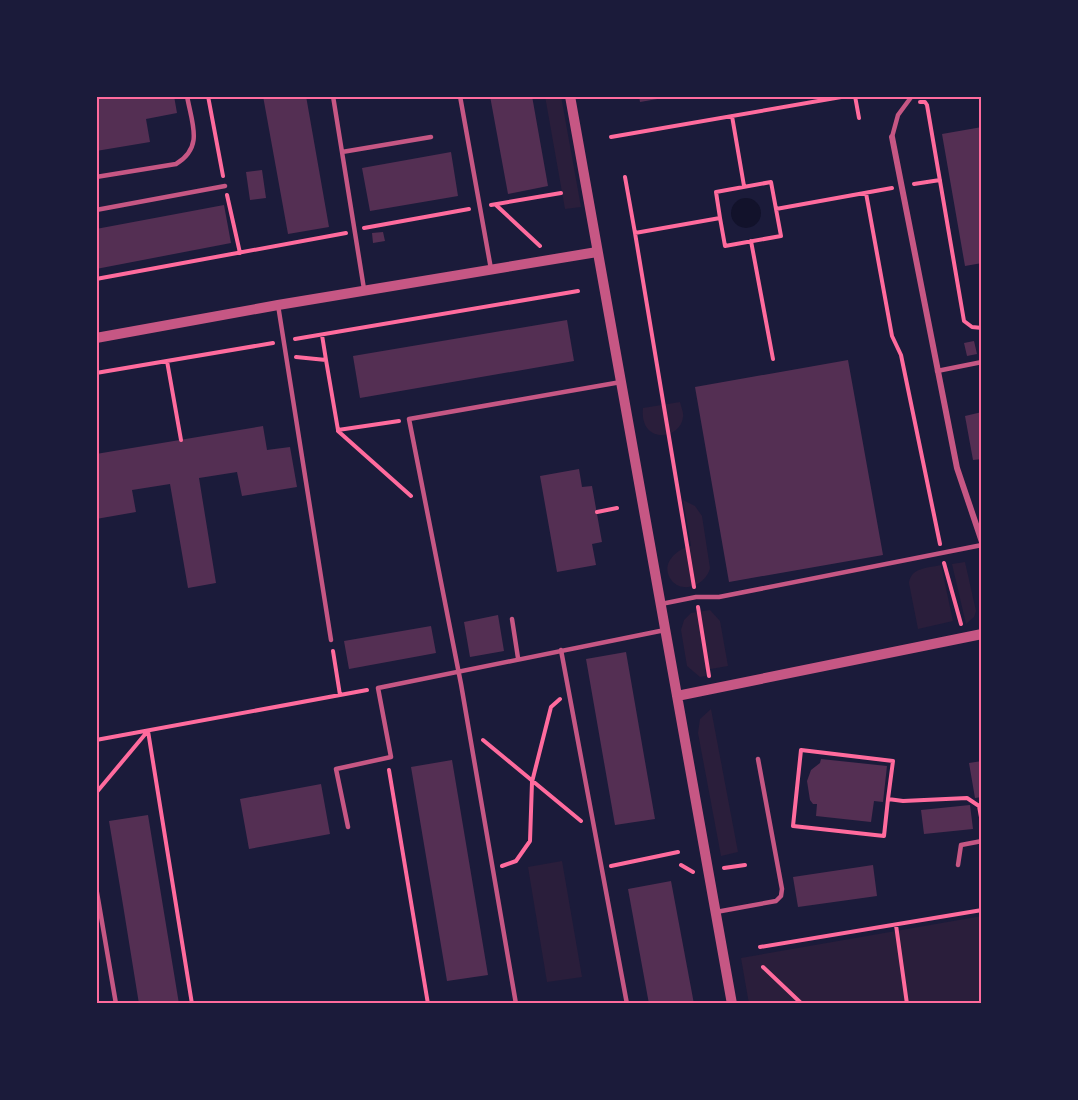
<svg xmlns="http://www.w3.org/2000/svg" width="1078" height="1100" font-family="Rubik,sans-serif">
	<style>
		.green { fill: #2a1e3b }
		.water { fill: #12122b }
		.building { fill: #542f53 }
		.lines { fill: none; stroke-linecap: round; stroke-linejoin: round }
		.path { stroke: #ff6b9d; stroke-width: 4 }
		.service { stroke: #c65784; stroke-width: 4.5 }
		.minor { stroke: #c65784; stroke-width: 6 }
		.tertiary { stroke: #c65784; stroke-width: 10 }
		.neatline { fill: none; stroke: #ff6b9d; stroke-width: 2 }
	</style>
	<rect width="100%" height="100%" fill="#1b1b3a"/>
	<path class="green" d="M 545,96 L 561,96 L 581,207 L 565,209 Z
		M 680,402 C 681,407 684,413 683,417 C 681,440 639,445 643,408 Z
		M 683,500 L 695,506 L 702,516 L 710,568 C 707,583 685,595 672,581 C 659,565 676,549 691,546 Z
		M 965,562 L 976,611 L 974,617 L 966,624 L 952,564 Z
		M 941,565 L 953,621 L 918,629 L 909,583 C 911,567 929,568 941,565 Z
		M 710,610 L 720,621 L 728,666 L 705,670 L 706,676 L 700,677 L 687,666 L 681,630 L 684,620 L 691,613 Z
		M 711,709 L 738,852 L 721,856 L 698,733 L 700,719 Z
		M 562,861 L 582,977 L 547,982 L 528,867 Z
		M 982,916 L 982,1004 L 749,1004 L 741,958 Z"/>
	<path class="water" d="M731 213a15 15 0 1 1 30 0a15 15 0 1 1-30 0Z"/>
	<path class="building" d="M 96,96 L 174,96 L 177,113 L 146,119 L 150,142 L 96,151 Z
		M 263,96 L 306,96 L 329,227 L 288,234 Z
		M 490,96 L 532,96 L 548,186 L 508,194 Z
		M 639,96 L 669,96 L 669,97 L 640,102 Z
		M 982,127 L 982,263 L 965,266 L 942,134 Z
		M 451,152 L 458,196 L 370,211 L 362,168 Z
		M 262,170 L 266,198 L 250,200 L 246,172 Z
		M 224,205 L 231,243 L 96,269 L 96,229 Z
		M 383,232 L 385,241 L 373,243 L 372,233 Z
		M 567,320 L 574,361 L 360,398 L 353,356 Z
		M 974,341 L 977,354 L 967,356 L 964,343 Z
		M 848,360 L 883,555 L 729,582 L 695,387 Z
		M 982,412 L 982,459 L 973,460 L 965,416 Z
		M 263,426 L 267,450 L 290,447 L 297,487 L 242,496 L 237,472 L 199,478 L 216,583 L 188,588 L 170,484 L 132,490 L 136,512 L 96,519 L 96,477 L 98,477 L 96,454 Z
		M 579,469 L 582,487 L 592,486 L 602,542 L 592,544 L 596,565 L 557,572 L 540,476 Z
		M 498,615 L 504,651 L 470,657 L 464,622 Z
		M 431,626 L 436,653 L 349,669 L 344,641 Z
		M 626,652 L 655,819 L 615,825 L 586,659 Z
		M 821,759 L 887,766 L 883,802 L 874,801 L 871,822 L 816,816 L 817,804 L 813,804 L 810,800 L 807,781 L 811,770 L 820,763 Z
		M 452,760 L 488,975 L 447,981 L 411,767 Z
		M 982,761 L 982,797 L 975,798 L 969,763 Z
		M 321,784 L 330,834 L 249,849 L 240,799 Z
		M 970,805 L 973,829 L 924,834 L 921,810 Z
		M 148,815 L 179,1004 L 139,1004 L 123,905 L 109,821 Z
		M 873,865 L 877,896 L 798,907 L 793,877 Z
		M 671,881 L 694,1004 L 649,1004 L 628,889 Z"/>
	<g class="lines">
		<path class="path" d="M 208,96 L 223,176
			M 855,96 L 859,118
			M 920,102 L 925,102 L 927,105 L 964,321 L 972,327 L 982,328
			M 732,116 L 744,186
			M 611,137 L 847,96
			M 625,177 L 635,233 L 720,218 L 725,246 L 781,236 L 776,209 L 892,188
			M 914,184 L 940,180
			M 866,193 L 892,336 L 901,355 L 940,544
			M 227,195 L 240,253
			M 491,205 L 561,193
			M 496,205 L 540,246
			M 720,218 L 716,192 L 771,182 L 776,209
			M 364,228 L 469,209
			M 635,233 L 694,587
			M 751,241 L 773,359
			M 96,279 L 346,233
			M 322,335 L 326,360
			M 295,339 L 578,291
			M 296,357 L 326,360 L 338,430 L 399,421
			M 167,361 L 181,440
			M 96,373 L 273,343
			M 338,431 L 411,496
			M 597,512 L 617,508
			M 944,563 L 961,624
			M 698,607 L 709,676
			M 333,651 L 340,695
			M 148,731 L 192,1004
			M 96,740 L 367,690
			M 483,740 L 581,821
			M 389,770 L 428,1004
			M 96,793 L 147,732
			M 888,799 L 884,836 L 793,826 L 801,750 L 893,761 L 888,799 L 903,801 L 967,798 L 979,806 L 982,805
			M 979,806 L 982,823
			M 681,865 L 693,872
			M 502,866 L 516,861 L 530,841 L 532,782 L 551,707 L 560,699
			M 611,866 L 678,852
			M 724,868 L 745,865
			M 896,925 L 907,1004
			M 760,947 L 982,910
			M 763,967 L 802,1004"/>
		<path class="service" d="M 333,96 L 364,289
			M 460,96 L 491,269
			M 892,137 L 898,115 L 912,96
			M 342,152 L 431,137
			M 96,177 L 176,164 C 204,147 192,124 187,96
			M 96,210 L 225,186
			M 278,305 L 331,640
			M 937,371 L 982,362
			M 661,604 L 696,597 L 719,597 L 982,545
			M 512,619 L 518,658
			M 561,650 L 627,1004
			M 348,827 L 336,769 L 391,757 L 378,688 L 665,630
			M 958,865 L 961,845 L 982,841
			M 96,887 L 116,1004
			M 716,912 L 776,901 L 781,896 L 782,889 L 758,759
			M 516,1004 L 461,684 L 409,419 L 621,382"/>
		<path class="minor" d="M 892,137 L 957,468 L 982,542"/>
		<path class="tertiary" d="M 570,96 L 732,1004
			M 96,338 L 278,305 L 597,252
			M 677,696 L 982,634"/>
	</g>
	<rect width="1078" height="1100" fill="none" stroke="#1b1b3a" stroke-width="195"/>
	<rect x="98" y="98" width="882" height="904" class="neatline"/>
</svg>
